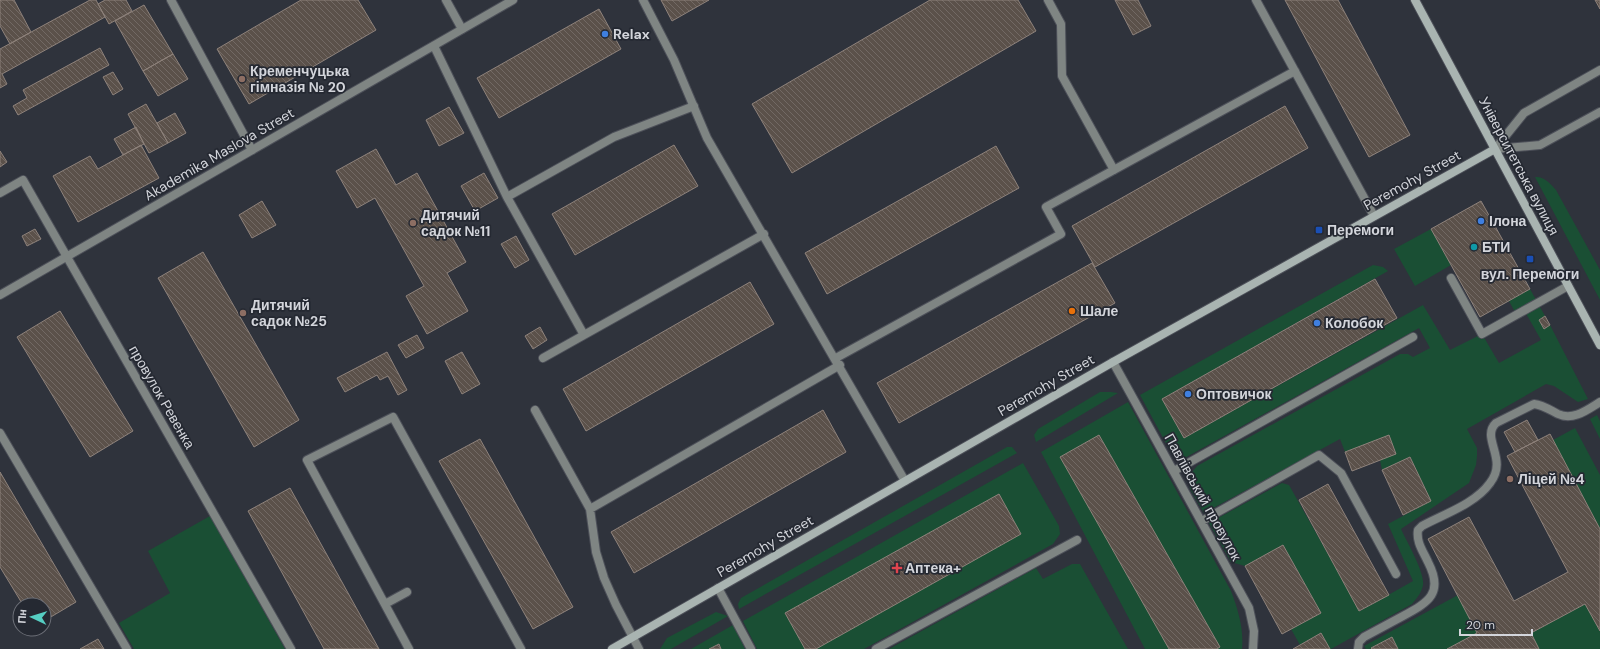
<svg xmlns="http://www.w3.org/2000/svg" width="1600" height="649" font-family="'DM Sans',sans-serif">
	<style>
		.green { fill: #1a4f34 }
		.building { fill: url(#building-back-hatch); stroke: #8e827b }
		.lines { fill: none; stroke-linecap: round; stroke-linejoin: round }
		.lane-casing { stroke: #4d5059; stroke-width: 10 }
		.street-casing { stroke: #4d5059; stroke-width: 10 }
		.secondary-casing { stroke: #4d5059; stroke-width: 10 }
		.lane { stroke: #7f8583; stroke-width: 8 }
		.street { stroke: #7f8583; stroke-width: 8 }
		.secondary { stroke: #a9b4b1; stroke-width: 8 }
		.shop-dot { fill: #3f7fe0; stroke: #252932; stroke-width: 1.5 }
		.education-dot { fill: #8d6e63; stroke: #252932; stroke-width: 1.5 }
		.transit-dot { fill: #1a4fb4; stroke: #252932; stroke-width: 1.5 }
		.culture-dot { fill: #0f9aa8; stroke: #252932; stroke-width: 1.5 }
		.food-dot { fill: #e8710a; stroke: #252932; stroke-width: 1.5 }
		.health-dot { fill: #e0444e; stroke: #252932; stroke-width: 1.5 }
		.labels { text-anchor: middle; stroke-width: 3.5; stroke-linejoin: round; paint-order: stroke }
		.poi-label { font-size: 14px; font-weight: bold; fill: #d3d5db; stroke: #252932; text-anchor: start }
		.street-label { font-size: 14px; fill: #d3d5db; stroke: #252932 }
	</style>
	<defs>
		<pattern id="building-back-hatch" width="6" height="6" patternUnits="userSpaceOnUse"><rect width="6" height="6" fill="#5b514a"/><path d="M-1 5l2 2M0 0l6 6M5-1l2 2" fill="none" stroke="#726964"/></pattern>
	</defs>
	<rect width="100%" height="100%" fill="#2f333c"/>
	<path class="green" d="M 1535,177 C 1544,176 1551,184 1556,190 L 1600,270 L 1600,300 Z
		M 1431,229 L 1451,265 L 1415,286 L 1394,249 Z
		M 1373,265 L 1383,267 L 1388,271 L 1162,399 L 1184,438 L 1423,305 L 1450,350 L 1482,334 L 1499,363 L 1541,340 L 1524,310 L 1516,314 L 1509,301 L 1530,289 L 1545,316 L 1539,320 L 1544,329 L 1550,325 L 1588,399 L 1578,402 L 1554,386 L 1546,384 L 1467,429 L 1477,448 L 1477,456 L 1476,465 L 1469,483 L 1401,529 C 1407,542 1425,573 1423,585 C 1422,592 1417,598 1412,604 L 1331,649 L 1330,649 L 1321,633 L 1300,645 L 1291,629 L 1321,613 L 1283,545 L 1245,566 L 1231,562 L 1209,523 L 1282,483 L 1289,485 L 1360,611 L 1413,581 L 1388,524 L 1431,501 L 1410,457 L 1382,470 L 1380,460 L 1389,436 L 1345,452 L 1340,439 L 1204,513 L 1190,489 L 1189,476 L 1197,466 L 1400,354 L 1408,354 L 1413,357 L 1430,348 L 1419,328 L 1181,460 L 1174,458 L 1140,395 Z
		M 1100,392 L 1111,392 L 1118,393 L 1036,442 L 1034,435 L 1038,429 Z
		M 1128,402 L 1231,591 C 1238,609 1244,629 1242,649 L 1145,649 L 1041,452 Z
		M 1597,415 L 1600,421 L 1600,439 L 1590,419 Z
		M 1575,428 L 1600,475 L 1600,529 L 1553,440 Z
		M 1007,447 L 1012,447 L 1017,453 L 739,609 L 738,604 L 741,598 Z
		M 1023,463 L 1059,526 L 1060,534 L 1053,544 L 864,649 L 757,649 L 743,621 Z
		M 210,516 L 285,649 L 134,649 L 119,623 L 170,593 L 148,551 Z
		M 1072,564 L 1080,564 L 1128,649 L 889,649 L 1036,568 L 1043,579 Z
		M 1458,595 L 1477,633 L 1447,649 L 1366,649 L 1364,646 Z
		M 1585,604 L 1600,631 L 1600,649 L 1539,649 L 1531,633 Z
		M 716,612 L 728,616 L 671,649 L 660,649 L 667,638 Z
		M 733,625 L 745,649 L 721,649 L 719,644 L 709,649 L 691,649 Z"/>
	<path class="building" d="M 0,0 L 14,0 L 31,32 L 10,44 L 0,26 Z
		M 90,0 L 96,0 L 105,17 L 2,74 L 7,84 L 0,88 L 0,49 Z
		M 105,0 L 126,0 L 132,11 L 109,24 L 98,4 Z
		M 301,0 L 358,0 L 376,30 L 249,104 L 217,49 Z
		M 661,0 L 709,0 L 672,21 Z
		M 930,0 L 1018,0 L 1036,31 L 792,173 L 752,104 Z
		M 1115,0 L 1138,0 L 1151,26 L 1133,35 Z
		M 1285,0 L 1338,0 L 1410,135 L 1369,157 Z
		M 1595,0 L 1600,0 L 1600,9 Z
		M 144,5 L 173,54 L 143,71 L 115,21 Z
		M 599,9 L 621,49 L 499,118 L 477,78 Z
		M 100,48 L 109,65 L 18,115 L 13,106 L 27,98 L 23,90 Z
		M 173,54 L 188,79 L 158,96 L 143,71 Z
		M 113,72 L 123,89 L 113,95 L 103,77 Z
		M 146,104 L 168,143 L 149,153 L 128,114 Z
		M 1285,106 L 1308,148 L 1095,267 L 1072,226 Z
		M 449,107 L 464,133 L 439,146 L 426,120 Z
		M 175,113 L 186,133 L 168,143 L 157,123 Z
		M 136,127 L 144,144 L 123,155 L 114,139 Z
		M 141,145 L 159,178 L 78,222 L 53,176 L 90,156 L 98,169 Z
		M 674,145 L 698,186 L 575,255 L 552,214 Z
		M 996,146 L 1019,188 L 827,294 L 805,253 Z
		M 376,149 L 396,185 L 417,173 L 466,262 L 447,273 L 468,311 L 427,334 L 406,296 L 424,286 L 375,198 L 357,208 L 336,171 Z
		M 0,151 L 7,162 L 0,167 Z
		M 484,173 L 498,198 L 475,211 L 461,186 Z
		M 262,201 L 276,225 L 252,238 L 239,215 Z
		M 1481,201 L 1530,289 L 1480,317 L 1431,229 Z
		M 35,229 L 41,239 L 27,246 L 22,236 Z
		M 516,236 L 529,260 L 515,268 L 501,244 Z
		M 203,252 L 299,420 L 254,447 L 158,278 Z
		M 1092,263 L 1115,303 L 899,423 L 877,383 Z
		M 1375,279 L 1397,318 L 1184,438 L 1162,399 Z
		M 750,282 L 774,324 L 586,431 L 563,389 Z
		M 60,311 L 133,431 L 90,457 L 17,337 Z
		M 1545,316 L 1550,325 L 1544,329 L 1539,320 Z
		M 540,327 L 547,340 L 533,349 L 525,336 Z
		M 417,335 L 424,348 L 406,358 L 398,345 Z
		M 387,352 L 407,390 L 398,395 L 388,376 L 380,380 L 377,375 L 345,392 L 337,378 Z
		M 462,352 L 480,384 L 462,394 L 445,361 Z
		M 823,410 L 846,452 L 634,573 L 611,532 Z
		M 1527,420 L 1538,440 L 1515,452 L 1504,432 Z
		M 1550,434 L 1600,529 L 1600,631 L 1585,604 L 1531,633 L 1539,649 L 1447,649 L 1477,633 L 1428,539 L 1469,517 L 1514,601 L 1568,572 L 1507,456 Z
		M 1099,435 L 1220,647 L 1217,649 L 1169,649 L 1060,457 Z
		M 1389,435 L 1396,454 L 1352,471 L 1345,452 Z
		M 480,439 L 573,607 L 533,629 L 439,461 Z
		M 1410,457 L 1431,501 L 1403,515 L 1382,470 Z
		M 0,472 L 76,602 L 44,621 L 44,605 L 23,605 L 0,567 Z
		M 1328,484 L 1389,595 L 1359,611 L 1299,500 Z
		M 290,488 L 379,649 L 324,649 L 248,511 Z
		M 999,494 L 1021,534 L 816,649 L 805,649 L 785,613 Z
		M 1283,545 L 1321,613 L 1282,634 L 1245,566 Z
		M 1321,633 L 1330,649 L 1293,649 Z
		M 1392,637 L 1398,649 L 1372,649 L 1371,648 Z
		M 98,639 L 104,649 L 80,649 Z
		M 719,644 L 721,649 L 709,649 Z"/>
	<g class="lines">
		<defs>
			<path id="lane" d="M 171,0 L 252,150
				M 446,0 L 462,29
				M 643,0 L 674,60 L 707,138 L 905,481
				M 1048,0 L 1061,24 L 1062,76 L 1114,170
				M 1256,0 L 1374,216
				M 434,46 L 507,197 L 584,335
				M 0,193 L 23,180 L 291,649
				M 507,197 L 614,137 L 694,106
				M 1451,278 L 1482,334 L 1568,286
				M 543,358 L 764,234
				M 836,358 L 1061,234 L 1046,207 L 1295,71
				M 1113,362 L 1249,608 L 1254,631 L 1253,649
				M 535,410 L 590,509 L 596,552 L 604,578 L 616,605 L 639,649
				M 0,433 L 127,649
				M 1174,471 L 1413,337
				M 590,509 L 840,365
				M 1202,521 L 1319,455 L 1341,473 L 1396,574
				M 718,588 L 751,649
				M 385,604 L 407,592
				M 409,649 L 307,460 L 393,417 L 521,649
				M 876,649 L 1077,540
				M 1358,649 L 1359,642 L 1364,637 C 1377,630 1390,623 1403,616 C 1429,602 1444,593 1428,562 C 1423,551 1416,542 1418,530 L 1422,526 C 1444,514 1475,504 1490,483 C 1509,459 1480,438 1496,423 L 1534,404 C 1543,405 1550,410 1558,414 C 1573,421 1587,410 1600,402"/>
			<path id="street" d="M 1495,149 L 1524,113 L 1600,70
				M 1495,149 L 1540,145 L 1600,112
				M 0,295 L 513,0"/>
			<path id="secondary" d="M 1415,0 L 1600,345
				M 612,649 L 1113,362 L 1495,149"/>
		</defs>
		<use href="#lane" class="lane-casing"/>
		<use href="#street" class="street-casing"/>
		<use href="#secondary" class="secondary-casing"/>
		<use href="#lane" class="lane"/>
		<use href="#street" class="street"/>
		<use href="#secondary" class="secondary"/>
	</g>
	<g class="shop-dot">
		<circle cx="605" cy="34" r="4"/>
		<circle cx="1481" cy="221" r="4"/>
		<circle cx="1317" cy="323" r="4"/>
		<circle cx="1188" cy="394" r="4"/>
	</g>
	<g class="education-dot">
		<circle cx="242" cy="79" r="4"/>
		<circle cx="413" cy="223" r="4"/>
		<circle cx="243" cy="313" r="4"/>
		<circle cx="1510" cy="479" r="4"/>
	</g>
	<g class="transit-dot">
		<rect x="1315" y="226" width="8" height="8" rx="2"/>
		<rect x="1526" y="255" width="8" height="8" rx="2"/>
	</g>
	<circle class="culture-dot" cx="1474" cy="247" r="4"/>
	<circle class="food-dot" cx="1072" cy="311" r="4"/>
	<path class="health-dot" d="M895 562h4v4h4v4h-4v4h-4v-4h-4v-4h4z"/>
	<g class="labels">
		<g class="poi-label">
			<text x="613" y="39">Relax</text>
			<text x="250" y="76">Кременчуцька<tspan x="250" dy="16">гімназія № 20</tspan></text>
			<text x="421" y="220">Дитячий<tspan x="421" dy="16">садок №11</tspan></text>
			<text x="1489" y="226">Ілона</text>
			<text x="1327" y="235">Перемоги</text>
			<text x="1482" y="252">БТИ</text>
			<text x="1530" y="279" text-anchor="middle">вул. Перемоги</text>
			<text x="251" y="310">Дитячий<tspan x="251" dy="16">садок №25</tspan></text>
			<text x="1080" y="316">Шале</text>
			<text x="1325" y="328">Колобок</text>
			<text x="1196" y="399">Оптовичок</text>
			<text x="1518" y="484">Ліцей №4</text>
			<text x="905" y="573">Аптека+</text>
		</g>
		<g class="street-label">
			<text transform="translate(219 154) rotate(-30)" y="5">Akademika Maslova Street</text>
			<text transform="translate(1519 166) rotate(62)" y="5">Університетська вулиця</text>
			<text transform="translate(1412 180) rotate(-29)" y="5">Peremohy Street</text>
			<text transform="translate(1046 385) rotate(-30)" y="5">Peremohy Street</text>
			<text transform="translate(162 397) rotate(60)" y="5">провулок Ревенка</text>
			<text transform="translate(1203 497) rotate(61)" y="5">Павлівський провулок</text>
			<text transform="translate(765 546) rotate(-30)" y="5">Peremohy Street</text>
		</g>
	</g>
	<g transform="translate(32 617) rotate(274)"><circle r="19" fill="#252932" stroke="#6b6e76"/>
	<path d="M0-3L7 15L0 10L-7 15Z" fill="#56cec3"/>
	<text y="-6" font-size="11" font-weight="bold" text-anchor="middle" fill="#d3d5db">Пн</text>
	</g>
	<path d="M1460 629v6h72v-6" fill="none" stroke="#d3d5db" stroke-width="2"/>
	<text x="1466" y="629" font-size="12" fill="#d3d5db" stroke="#252932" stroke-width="3" paint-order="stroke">20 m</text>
</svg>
